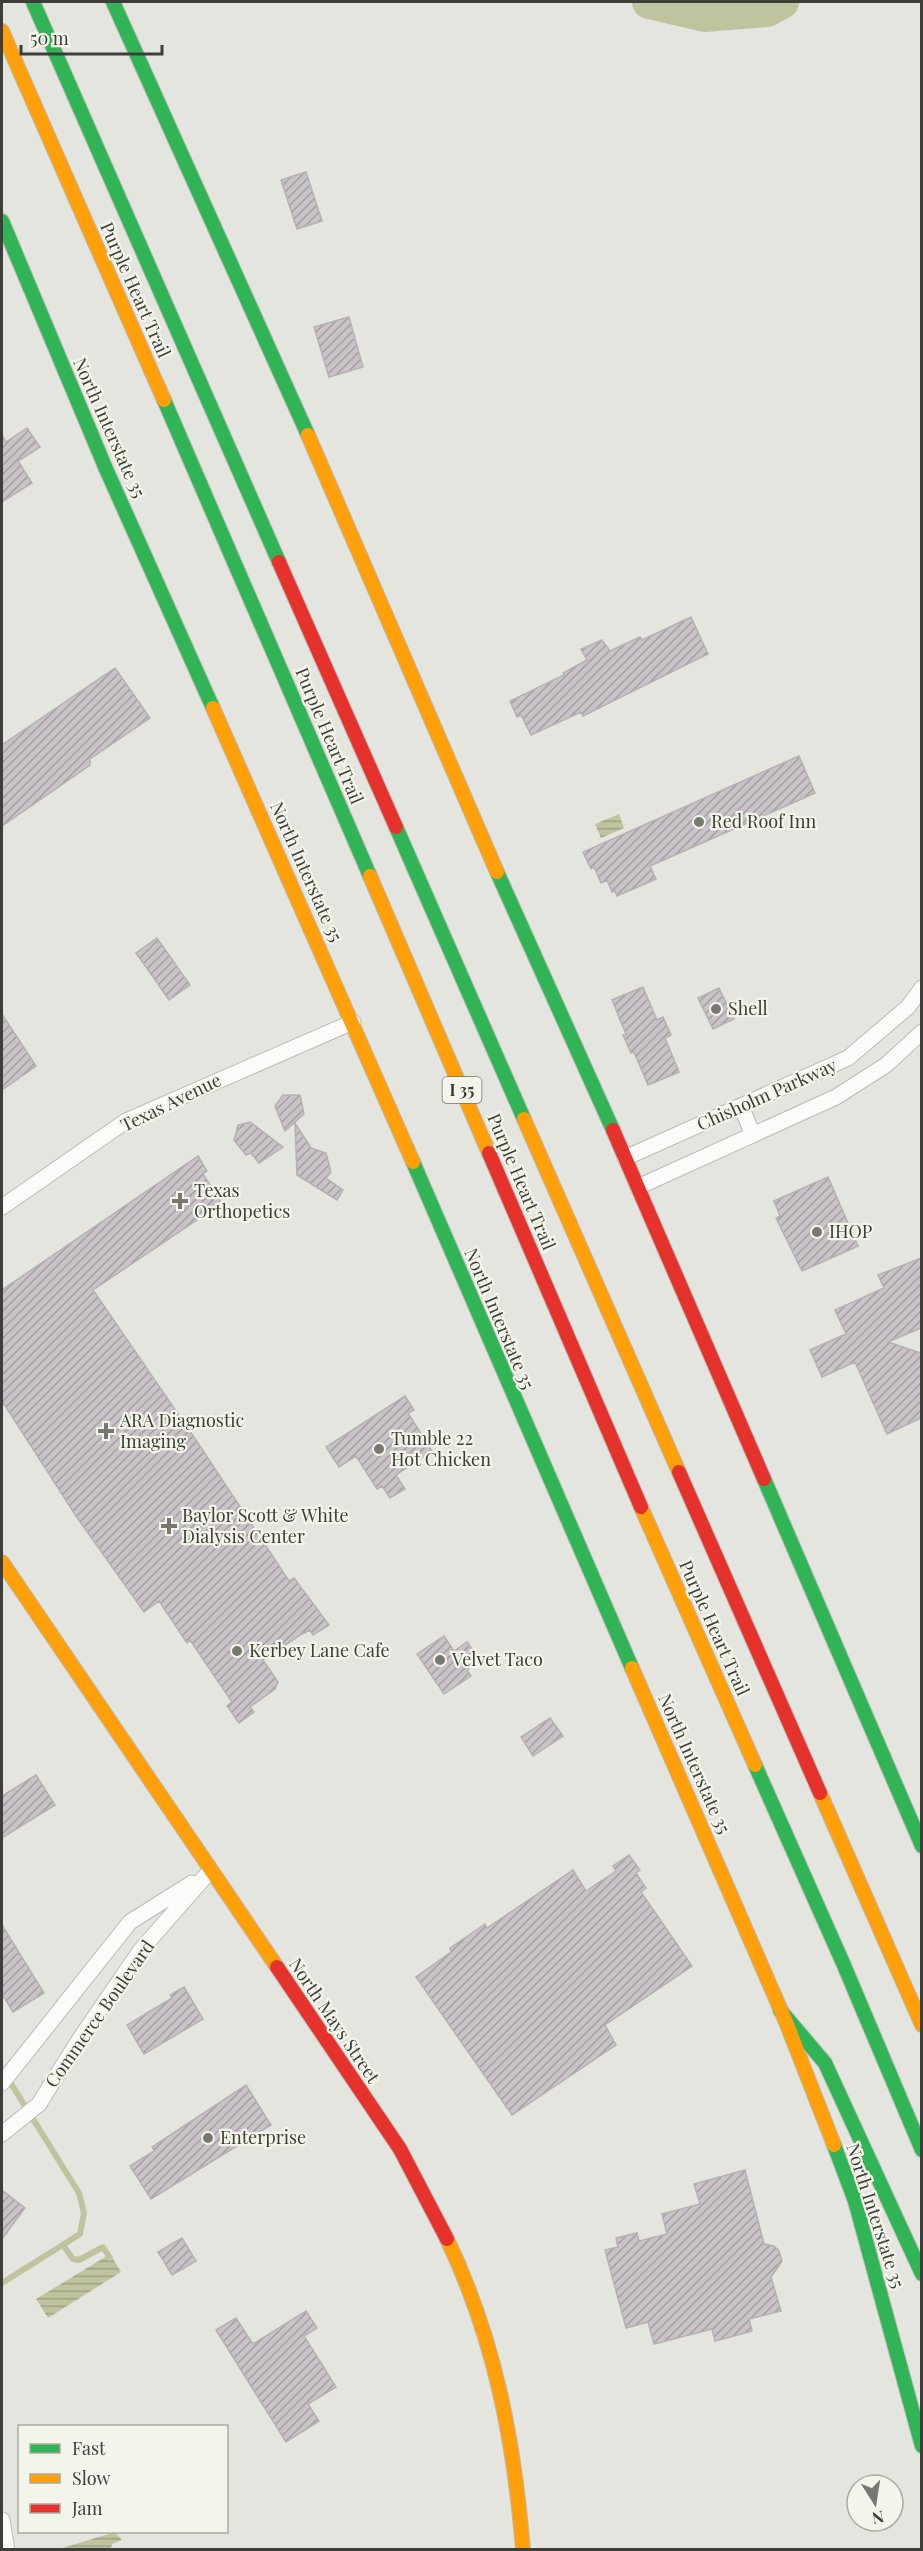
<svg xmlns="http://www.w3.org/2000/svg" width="923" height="2551" font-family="'Playfair Display',serif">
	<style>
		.water { fill: url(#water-rules) }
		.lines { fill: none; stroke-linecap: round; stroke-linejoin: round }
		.stream { stroke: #bfc49f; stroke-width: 6 }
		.river { stroke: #bfc49f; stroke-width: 34 }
		.building { fill: url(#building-hatch); stroke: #b4b2b1; stroke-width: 1.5 }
		.street-casing { stroke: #babbb6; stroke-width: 17 }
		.fast-casing { stroke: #babbb6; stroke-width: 16 }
		.slow-casing { stroke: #babbb6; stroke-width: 16 }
		.jam-casing { stroke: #babbb6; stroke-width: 16 }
		.street { stroke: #fbfbfa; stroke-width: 15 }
		.fast { stroke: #30b455; stroke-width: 14 }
		.slow { stroke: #ff9f0a; stroke-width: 14 }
		.jam { stroke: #e5322d; stroke-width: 14 }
		.poi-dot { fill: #787873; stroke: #f3f5ea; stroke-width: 2 }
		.labels { text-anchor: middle; stroke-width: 4.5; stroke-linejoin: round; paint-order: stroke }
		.shield { fill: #f3f5ea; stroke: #74746e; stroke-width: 1.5 }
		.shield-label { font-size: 16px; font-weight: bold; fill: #3d3d39 }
		.street-label { font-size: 18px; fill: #3d3d39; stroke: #f3f5ea }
		.poi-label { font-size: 18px; fill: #3d3d39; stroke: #f3f5ea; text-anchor: start }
	</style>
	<defs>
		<pattern id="water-rules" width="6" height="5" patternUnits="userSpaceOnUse" patternTransform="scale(1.5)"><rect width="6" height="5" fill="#bfc49f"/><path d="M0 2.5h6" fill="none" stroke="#9ca083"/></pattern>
		<pattern id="building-hatch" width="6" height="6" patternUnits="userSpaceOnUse" patternTransform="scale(1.5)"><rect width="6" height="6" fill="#c9c2c7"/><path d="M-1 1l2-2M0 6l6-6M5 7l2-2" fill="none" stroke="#a49fa3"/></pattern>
	</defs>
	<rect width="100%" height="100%" fill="#e5e5e0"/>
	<path class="water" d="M 619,814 L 624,828 L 601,838 L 595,824 Z
		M 110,2254 L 121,2272 L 48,2318 L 36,2299 Z
		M 115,2532 L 122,2540 L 112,2544 L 111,2549 L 59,2549 Z"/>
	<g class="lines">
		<path class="stream" d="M 2,2069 L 79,2193 L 84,2213 L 80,2234 L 2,2283
			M 63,2245 L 73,2259 L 79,2260 L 103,2247 L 110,2258"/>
		<path class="river" d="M 649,2 L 705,15 L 767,10 L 782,2"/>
	</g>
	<path class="building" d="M 306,172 L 322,221 L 297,229 L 281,180 Z
		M 349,317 L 363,367 L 329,377 L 314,327 Z
		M 27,428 L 40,447 L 18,461 L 32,483 L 2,502 L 2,435 L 6,442 Z
		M 691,617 L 708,654 L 583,716 L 581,712 L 531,735 L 521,715 L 517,717 L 510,701 L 564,675 L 563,673 L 587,660 L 581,649 L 602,640 L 610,651 L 640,637 L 642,640 Z
		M 115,668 L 150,718 L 90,759 L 90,765 L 2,826 L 2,745 Z
		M 799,756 L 815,793 L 650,866 L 656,879 L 617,896 L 615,891 L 612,892 L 607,880 L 601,883 L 594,867 L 591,869 L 583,852 Z
		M 157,938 L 190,985 L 169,1000 L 136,953 Z
		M 643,987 L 657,1020 L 663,1017 L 671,1035 L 665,1038 L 679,1072 L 648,1085 L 634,1052 L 631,1053 L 623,1035 L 626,1034 L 612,1000 Z
		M 719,988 L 734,1019 L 713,1029 L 698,998 Z
		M 2,1014 L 36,1066 L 2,1090 Z
		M 283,1095 L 300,1095 L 304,1114 L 285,1131 L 275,1106 Z
		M 250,1122 L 283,1147 L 259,1163 L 251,1153 L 246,1155 L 234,1140 L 238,1125 Z
		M 295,1123 L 311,1148 L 326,1153 L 331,1172 L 326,1178 L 343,1190 L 337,1200 L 297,1175 Z
		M 198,1156 L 207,1171 L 203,1174 L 222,1203 L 93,1290 L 198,1443 L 289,1581 L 294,1578 L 329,1625 L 313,1635 L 310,1630 L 302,1634 L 263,1660 L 278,1682 L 275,1689 L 250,1707 L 254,1712 L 239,1723 L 227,1706 L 232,1702 L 190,1640 L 187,1643 L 159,1601 L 144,1612 L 78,1519 L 2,1401 L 2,1290 Z
		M 828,1177 L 858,1246 L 802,1271 L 776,1218 L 780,1216 L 774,1201 Z
		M 921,1258 L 921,1328 L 888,1342 L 921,1353 L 921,1418 L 887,1434 L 855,1362 L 822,1377 L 810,1350 L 846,1334 L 835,1310 L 884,1288 L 878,1275 Z
		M 405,1396 L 414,1410 L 408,1413 L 432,1451 L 396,1475 L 405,1489 L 390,1498 L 382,1486 L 377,1489 L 356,1456 L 339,1467 L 326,1447 Z
		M 444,1636 L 454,1651 L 467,1642 L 480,1660 L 467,1670 L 471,1676 L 444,1694 L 417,1654 Z
		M 550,1718 L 563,1736 L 533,1756 L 521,1737 Z
		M 36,1775 L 55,1805 L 2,1838 L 2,1796 Z
		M 629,1855 L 640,1870 L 636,1873 L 646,1888 L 641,1892 L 692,1966 L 605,2025 L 616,2045 L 512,2115 L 416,1977 L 451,1952 L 450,1948 L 485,1924 L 487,1928 L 573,1870 L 586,1891 L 616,1871 L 613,1866 Z
		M 2,1925 L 44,1993 L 13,2012 L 2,1994 Z
		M 184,1987 L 203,2019 L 144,2054 L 127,2025 L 172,1998 L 170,1995 Z
		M 246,2085 L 271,2125 L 151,2199 L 130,2166 L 154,2151 L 152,2147 Z
		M 745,2170 L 764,2244 L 774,2246 L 779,2251 L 782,2261 L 771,2277 L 781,2311 L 749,2319 L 752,2331 L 715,2341 L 712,2329 L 654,2344 L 648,2322 L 626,2328 L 605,2250 L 618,2247 L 616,2238 L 637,2233 L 639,2241 L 667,2234 L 662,2214 L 700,2204 L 694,2184 Z
		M 2,2190 L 25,2208 L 2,2239 Z
		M 182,2238 L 196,2261 L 172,2275 L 158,2252 Z
		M 306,2311 L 317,2328 L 304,2336 L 336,2387 L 308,2404 L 319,2421 L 286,2442 L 216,2330 L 236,2318 L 253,2344 Z"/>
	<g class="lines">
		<defs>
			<path id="street" d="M 741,1106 L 753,1135
				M 625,1158 L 848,1058 L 908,1007 L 922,988
				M 638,1187 L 836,1097 L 886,1065 L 922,1032
				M 2,1207 L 126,1121 L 353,1022
				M 2,2083 L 130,1922 L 192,1883
				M 2,2134 L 39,2104 L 79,2040 L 140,1951 L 210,1871
				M 2,2520 L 7,2550"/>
			<path id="fast" d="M 33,2 L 279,562
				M 113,2 L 308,435
				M 2,221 L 106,469 L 213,708
				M 164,400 L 370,876
				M 396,827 L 524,1119
				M 497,872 L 613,1130
				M 413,1162 L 632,1668
				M 764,1479 L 922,1846
				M 755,1765 L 843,1963 L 922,2150
				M 780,2010 L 825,2063 L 922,2274
				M 834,2145 L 855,2201 L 922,2446"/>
			<path id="slow" d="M 2,31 L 164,400
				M 308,435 L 497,872
				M 213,708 L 413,1162
				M 370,876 L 489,1153
				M 524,1119 L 679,1472
				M 641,1507 L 755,1765
				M 2,1562 L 277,1967
				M 632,1668 L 786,2022 L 834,2145
				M 820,1793 L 922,2025
				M 447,2239 C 495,2340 514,2440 523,2550"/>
			<path id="jam" d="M 279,562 L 396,827
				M 613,1130 L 764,1479
				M 489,1153 L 641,1507
				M 679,1472 L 820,1793
				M 277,1967 L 400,2149 L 447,2239"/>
		</defs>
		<use href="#street" class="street-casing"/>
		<use href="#fast" class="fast-casing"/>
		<use href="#slow" class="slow-casing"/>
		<use href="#jam" class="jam-casing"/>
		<use href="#street" class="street"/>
		<use href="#fast" class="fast"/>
		<use href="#slow" class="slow"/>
		<use href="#jam" class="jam"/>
	</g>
	<g class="poi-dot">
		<circle cx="699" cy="822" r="6"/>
		<circle cx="716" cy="1009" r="6"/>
		<path d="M177 1192h6v6h6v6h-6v6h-6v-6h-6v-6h6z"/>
		<circle cx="817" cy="1232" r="6"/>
		<path d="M103 1422h6v6h6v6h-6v6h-6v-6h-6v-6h6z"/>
		<circle cx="379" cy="1449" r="6"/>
		<path d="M166 1517h6v6h6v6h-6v6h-6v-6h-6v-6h6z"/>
		<circle cx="237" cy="1651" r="6"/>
		<circle cx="440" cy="1660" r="6"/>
		<circle cx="208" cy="2138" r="6"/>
	</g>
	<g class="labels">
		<rect class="shield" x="442.5" y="1077" width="39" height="26" rx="4.5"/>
		<g class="shield-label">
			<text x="462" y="1096">I 35</text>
		</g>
		<g class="street-label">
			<text transform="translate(135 290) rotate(66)" y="6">Purple Heart Trail</text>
			<text transform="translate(109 428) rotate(66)" y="6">North Interstate 35</text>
			<text transform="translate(329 736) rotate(67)" y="6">Purple Heart Trail</text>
			<text transform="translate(306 872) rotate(66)" y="6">North Interstate 35</text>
			<text transform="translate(767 1095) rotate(-24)" y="6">Chisholm Parkway</text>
			<text transform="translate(171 1103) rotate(-26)" y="6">Texas Avenue</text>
			<text transform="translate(521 1182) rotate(67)" y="6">Purple Heart Trail</text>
			<text transform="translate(499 1319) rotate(67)" y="6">North Interstate 35</text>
			<text transform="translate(714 1628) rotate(66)" y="6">Purple Heart Trail</text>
			<text transform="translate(694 1764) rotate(66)" y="6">North Interstate 35</text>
			<text transform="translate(100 2014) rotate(-55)" y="6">Commerce Boulevard</text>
			<text transform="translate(334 2021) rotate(56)" y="6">North Mays Street</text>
			<text transform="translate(875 2216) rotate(72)" y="6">North Interstate 35</text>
		</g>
		<g class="poi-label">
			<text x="711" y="828">Red Roof Inn</text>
			<text x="728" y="1015">Shell</text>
			<text x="194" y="1197">Texas<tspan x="194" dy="21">Orthopetics</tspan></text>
			<text x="829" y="1238">IHOP</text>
			<text x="120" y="1427">ARA Diagnostic<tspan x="120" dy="21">Imaging</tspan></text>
			<text x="391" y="1445">Tumble 22<tspan x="391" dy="21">Hot Chicken</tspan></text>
			<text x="182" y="1522">Baylor Scott &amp; White<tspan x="182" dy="21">Dialysis Center</tspan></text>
			<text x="249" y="1657">Kerbey Lane Cafe</text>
			<text x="452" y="1666">Velvet Taco</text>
			<text x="220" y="2144">Enterprise</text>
		</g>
	</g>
	<rect width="923" height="2551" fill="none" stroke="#3d3d39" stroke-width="6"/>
	<rect x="18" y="2425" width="210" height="108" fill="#f3f5ea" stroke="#aaaba3" stroke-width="1.5"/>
	<rect x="30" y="2444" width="30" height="9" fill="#30b455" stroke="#aaaba3" stroke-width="1.5"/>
	<text x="72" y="2455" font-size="18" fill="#3d3d39">Fast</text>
	<rect x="30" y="2474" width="30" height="9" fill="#ff9f0a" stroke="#aaaba3" stroke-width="1.5"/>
	<text x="72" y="2485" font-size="18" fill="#3d3d39">Slow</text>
	<rect x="30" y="2504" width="30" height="9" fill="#e5322d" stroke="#aaaba3" stroke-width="1.5"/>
	<text x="72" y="2515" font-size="18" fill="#3d3d39">Jam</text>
	<g transform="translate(875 2503) rotate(168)"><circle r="28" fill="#f3f5ea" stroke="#aaaba3" stroke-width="1.5"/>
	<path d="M0-4.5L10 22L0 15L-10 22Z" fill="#787873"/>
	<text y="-9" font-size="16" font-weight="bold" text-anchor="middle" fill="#3d3d39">N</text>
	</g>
	<path d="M21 45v9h141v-9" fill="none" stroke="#3d3d39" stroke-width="3"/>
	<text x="30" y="45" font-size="18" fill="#3d3d39" stroke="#f3f5ea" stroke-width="4.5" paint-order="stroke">50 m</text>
</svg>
